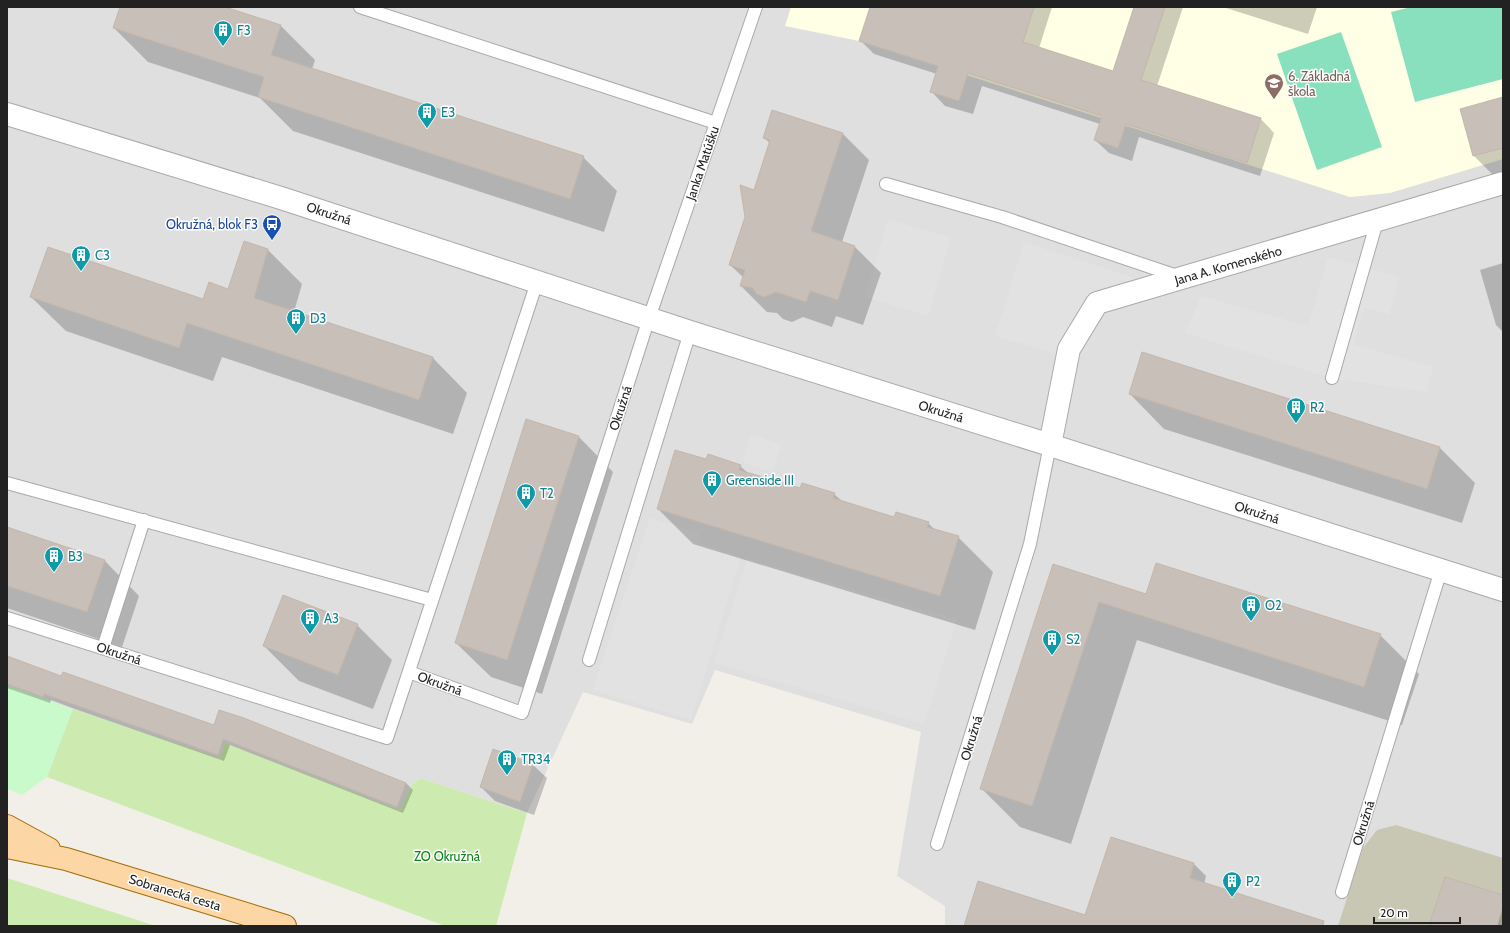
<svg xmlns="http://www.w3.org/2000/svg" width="1510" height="933" font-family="Cabin,sans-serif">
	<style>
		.residential { fill: #e0dfdf }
		.education { fill: #ffffe5 }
		.construction { fill: #c7c7b4 }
		.grass { fill: #cdebb0 }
		.park { fill: #c8facc }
		.pitch { fill: #88e0be }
		.parking { fill: #e2e2e2 }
		.shadow { fill: #0003 }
		.building { fill: #c7bfb8; stroke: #c4b6ab }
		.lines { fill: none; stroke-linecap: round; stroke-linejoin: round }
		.service-casing { stroke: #a9a9a9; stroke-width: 14 }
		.minor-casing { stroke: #a9a9a9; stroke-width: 24 }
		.primary-casing { stroke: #a06b00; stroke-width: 24 }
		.service { stroke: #fff; stroke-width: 12 }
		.minor { stroke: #fff; stroke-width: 22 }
		.primary { stroke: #fcd6a4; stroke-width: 22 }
		.labels { text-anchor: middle; stroke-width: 3; stroke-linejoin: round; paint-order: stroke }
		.culture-label { font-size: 13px; fill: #0d838f; stroke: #fff; text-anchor: start }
		.education-label { font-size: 13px; fill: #785e54; stroke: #fff; text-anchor: start }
		.street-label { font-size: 13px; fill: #222; stroke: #fff }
		.transit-label { font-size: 13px; fill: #164399; stroke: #fff; text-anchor: end }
		.park-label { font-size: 13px; fill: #0c8416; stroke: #fff }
	</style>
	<rect width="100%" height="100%" fill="#f2efe9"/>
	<path class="residential" d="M 7,7 L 1503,7 L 1503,926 L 945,926 L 945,906 L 897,876 L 921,732 L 715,670 L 692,724 L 583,692 L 527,813 L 420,778 L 412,784 L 400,810 L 225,743 L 220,758 L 7,759 Z"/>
	<path class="education" d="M 791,7 L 1503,7 L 1503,159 L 1390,193 L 1350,197 L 859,41 L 785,26 Z"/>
	<path class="construction" d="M 1396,825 L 1503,858 L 1503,926 L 1338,926 L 1363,848 L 1377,830 Z"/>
	<path class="grass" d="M 73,709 L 220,758 L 225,743 L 400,810 L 412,784 L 420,778 L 527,813 L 496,926 L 445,926 L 47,777 Z
		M 7,878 L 156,926 L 7,926 Z"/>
	<path class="park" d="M 7,685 L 73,709 L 47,777 L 22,795 L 7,789 Z"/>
	<path class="pitch" d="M 1411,7 L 1503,7 L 1503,79 L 1415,102 L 1391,12 Z
		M 1341,32 L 1382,147 L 1317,170 L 1277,54 Z"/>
	<path class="parking" d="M 888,219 L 951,238 L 928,316 L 865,297 Z
		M 1024,242 L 1140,280 L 1057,354 L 995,336 Z
		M 1328,257 L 1400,277 L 1389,315 L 1365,307 L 1353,344 L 1433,367 L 1427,392 L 1332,378 L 1185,333 L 1201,296 L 1308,326 Z
		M 751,434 L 782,445 L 772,472 L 743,462 Z
		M 650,518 L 699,533 L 696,542 L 741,557 L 691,720 L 593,690 Z
		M 747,559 L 957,619 L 924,724 L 714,663 Z"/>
	<path class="shadow" d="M 121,7 L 222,7 L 281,26 L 315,60 L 312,69 L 583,157 L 617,191 L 604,232 L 293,131 L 260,98 L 148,62 L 114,28 Z
		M 871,7 L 1052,7 L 1039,48 L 1114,72 L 1135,7 L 1183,7 L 1157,86 L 1261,119 L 1274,133 L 1260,176 L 1139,137 L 1132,161 L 1109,153 L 1095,140 L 1100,124 L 982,86 L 973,114 L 945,106 L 932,92 L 937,74 L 874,54 L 860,40 Z
		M 1223,7 L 1317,7 L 1308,34 Z
		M 1503,98 L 1503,185 L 1474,156 Z
		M 773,112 L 843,134 L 869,160 L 842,242 L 855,247 L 881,273 L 863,325 L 836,316 L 832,327 L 803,317 L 792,322 L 783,319 L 777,313 L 767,312 L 741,286 L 744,278 L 730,265 L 770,143 L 764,138 Z
		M 244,242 L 268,250 L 302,284 L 294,312 L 433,358 L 467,393 L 453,434 L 222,357 L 213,381 L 66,331 L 31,297 L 204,300 L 229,290 Z
		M 1503,263 L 1503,332 L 1496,325 L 1480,270 Z
		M 1143,353 L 1440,448 L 1475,483 L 1462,523 L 1164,429 L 1130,394 Z
		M 579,437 L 613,472 L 542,694 L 491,677 L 456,643 Z
		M 706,461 L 740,466 L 748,473 L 801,490 L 834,494 L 843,502 L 895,518 L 928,523 L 936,531 L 958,537 L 993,572 L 975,630 L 693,544 L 658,509 Z
		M 7,528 L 105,561 L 139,596 L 122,647 L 7,608 Z
		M 1054,566 L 1147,596 L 1380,635 L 1419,674 L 1402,725 L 1137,640 L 1071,844 L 1020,827 L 981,788 Z
		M 357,625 L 392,660 L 373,709 L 299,681 L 264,646 Z
		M 7,658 L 62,677 L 214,727 L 244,719 L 406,783 L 413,790 L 403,813 L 230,745 L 224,761 L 75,709 L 51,700 L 50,703 L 7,688 Z
		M 494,751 L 533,765 L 547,778 L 534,815 L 495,801 L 481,787 Z
		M 1194,864 L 1206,876 L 1204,884 L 1303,926 L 965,926 L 978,882 L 1086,915 Z
		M 1503,896 L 1503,926 L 1430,926 Z"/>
	<path class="building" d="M 120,7 L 225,7 L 281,25 L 271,55 L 584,156 L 570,199 L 258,97 L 264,77 L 113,28 Z
		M 870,7 L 1034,7 L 1023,42 L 1113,71 L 1134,7 L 1165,7 L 1141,80 L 1261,118 L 1247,163 L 1126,124 L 1118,148 L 1094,140 L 1102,116 L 968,73 L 959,101 L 930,92 L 938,66 L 859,41 Z
		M 1503,97 L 1503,148 L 1473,156 L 1460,109 Z
		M 772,110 L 843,133 L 811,231 L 855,246 L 838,300 L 810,291 L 806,302 L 776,292 L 765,297 L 756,294 L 753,288 L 740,286 L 745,270 L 729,265 L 745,217 L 740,185 L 754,190 L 770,140 L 763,138 Z
		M 244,241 L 268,249 L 254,298 L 433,357 L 419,400 L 187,323 L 179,348 L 30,297 L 48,247 L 203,299 L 209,282 L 228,289 Z
		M 1142,352 L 1440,447 L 1427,489 L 1129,394 Z
		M 526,419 L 579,436 L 507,660 L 455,643 Z
		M 675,450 L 706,459 L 708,454 L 741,465 L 739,470 L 800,488 L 802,483 L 835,493 L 833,498 L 894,517 L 896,512 L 929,522 L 927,527 L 959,536 L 940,596 L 657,509 Z
		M 7,527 L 105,560 L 87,612 L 7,586 Z
		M 1156,563 L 1381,634 L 1364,687 L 1099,602 L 1032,806 L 980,789 L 1053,564 L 1146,594 Z
		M 283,595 L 358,624 L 338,675 L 263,646 Z
		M 7,656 L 61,676 L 63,672 L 214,725 L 219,710 L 244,718 L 406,783 L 397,807 L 223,739 L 218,755 L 44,694 L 43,697 L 7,684 Z
		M 493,749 L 533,764 L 520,802 L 480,787 Z
		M 1111,837 L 1194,863 L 1190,878 L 1324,921 L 1323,926 L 964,926 L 978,881 L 1085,915 Z
		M 1445,877 L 1503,895 L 1503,906 L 1497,926 L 1429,926 Z"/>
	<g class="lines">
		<defs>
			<path id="service" d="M 360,7 L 716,123
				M 886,184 L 1002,217 L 1180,277
				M 1332,378 L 1377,221
				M 7,483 L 432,600
				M 7,618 L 387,738 L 537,282
				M 103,648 L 144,520
				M 589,660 L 690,332
				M 409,672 L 522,713 L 649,318 L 756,7
				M 937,844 L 1030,544 L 1050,445
				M 1342,892 L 1441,570"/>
			<path id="minor" d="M 7,114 L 284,199 L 690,332 L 1050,445 L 1503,590
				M 1050,445 L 1069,349 L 1097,303 L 1503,183"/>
			<path id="primary" d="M 7,826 L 49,849
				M 7,847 L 66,859 L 285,926"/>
		</defs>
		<use href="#service" class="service-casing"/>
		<use href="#minor" class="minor-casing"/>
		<use href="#primary" class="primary-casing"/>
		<use href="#service" class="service"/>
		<use href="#minor" class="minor"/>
		<use href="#primary" class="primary"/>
	</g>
	<defs>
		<symbol id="building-pin" viewBox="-11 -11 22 30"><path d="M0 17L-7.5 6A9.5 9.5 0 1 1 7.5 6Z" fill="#0f9aa8" stroke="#fff"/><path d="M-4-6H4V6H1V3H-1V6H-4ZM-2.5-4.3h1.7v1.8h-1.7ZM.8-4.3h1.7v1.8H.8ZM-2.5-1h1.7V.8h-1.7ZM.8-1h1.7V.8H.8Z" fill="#fff"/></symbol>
		<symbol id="school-pin" viewBox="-11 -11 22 30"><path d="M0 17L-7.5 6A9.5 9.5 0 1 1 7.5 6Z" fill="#8d6e63" stroke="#fff"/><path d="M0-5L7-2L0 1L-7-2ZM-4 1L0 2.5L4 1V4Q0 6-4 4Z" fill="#fff"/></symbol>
		<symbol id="bus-pin" viewBox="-11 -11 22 30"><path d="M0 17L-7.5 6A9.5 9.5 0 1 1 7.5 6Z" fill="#1a4fb4" stroke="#fff"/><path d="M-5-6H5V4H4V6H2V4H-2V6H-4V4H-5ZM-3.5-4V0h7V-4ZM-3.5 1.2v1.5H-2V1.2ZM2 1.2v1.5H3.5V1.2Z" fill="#fff"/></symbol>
	</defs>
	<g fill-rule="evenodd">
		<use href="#building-pin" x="212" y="19" width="22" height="30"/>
		<use href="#school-pin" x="1263" y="72" width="22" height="30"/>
		<use href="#building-pin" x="416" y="101" width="22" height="30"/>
		<use href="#bus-pin" x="261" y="213" width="22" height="30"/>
		<use href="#building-pin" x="70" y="244" width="22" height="30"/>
		<use href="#building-pin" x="285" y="307" width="22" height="30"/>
		<use href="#building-pin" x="1285" y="396" width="22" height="30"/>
		<use href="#building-pin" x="701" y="469" width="22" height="30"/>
		<use href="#building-pin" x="515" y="482" width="22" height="30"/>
		<use href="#building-pin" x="43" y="545" width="22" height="30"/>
		<use href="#building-pin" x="1240" y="594" width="22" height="30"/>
		<use href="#building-pin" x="299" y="607" width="22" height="30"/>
		<use href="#building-pin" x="1041" y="628" width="22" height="30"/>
		<use href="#building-pin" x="496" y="748" width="22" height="30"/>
		<use href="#building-pin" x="1221" y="870" width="22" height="30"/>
	</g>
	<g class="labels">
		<g class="culture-label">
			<text x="237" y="35">F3</text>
			<text x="441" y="117">E3</text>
			<text x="95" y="260">C3</text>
			<text x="310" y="323">D3</text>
			<text x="1310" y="412">R2</text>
			<text x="726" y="485">Greenside III</text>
			<text x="540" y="498">T2</text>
			<text x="68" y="561">B3</text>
			<text x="1265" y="610">O2</text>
			<text x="324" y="623">A3</text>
			<text x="1066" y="644">S2</text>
			<text x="521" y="764">TR34</text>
			<text x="1246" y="886">P2</text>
		</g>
		<g class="education-label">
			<text x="1288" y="81">6. Základná<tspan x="1288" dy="15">škola</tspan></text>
		</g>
		<g class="street-label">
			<text transform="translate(702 163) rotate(-71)" y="5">Janka Matúšku</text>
			<text transform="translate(329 213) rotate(18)" y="5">Okružná</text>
			<text transform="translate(1228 265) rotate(-16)" y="5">Jana A. Komenského</text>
			<text transform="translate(620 408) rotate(-72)" y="5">Okružná</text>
			<text transform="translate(941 411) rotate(17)" y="5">Okružná</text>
			<text transform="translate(1257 512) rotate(18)" y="5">Okružná</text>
			<text transform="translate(119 653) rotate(18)" y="5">Okružná</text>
			<text transform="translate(440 683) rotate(20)" y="5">Okružná</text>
			<text transform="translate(971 738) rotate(-73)" y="5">Okružná</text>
			<text transform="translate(1363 823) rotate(-73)" y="5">Okružná</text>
			<text transform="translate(175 892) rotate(17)" y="5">Sobranecká cesta</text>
		</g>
		<g class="transit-label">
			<text x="258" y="229">Okružná, blok F3</text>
		</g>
		<g class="park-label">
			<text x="447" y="861">ZO Okružná</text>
		</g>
	</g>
	<rect width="1510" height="933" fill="none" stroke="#222222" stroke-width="16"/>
	<path d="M1374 917v6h86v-6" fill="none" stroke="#222222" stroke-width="2"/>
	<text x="1380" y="917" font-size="12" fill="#222222" stroke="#ffffff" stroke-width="3" paint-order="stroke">20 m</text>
</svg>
